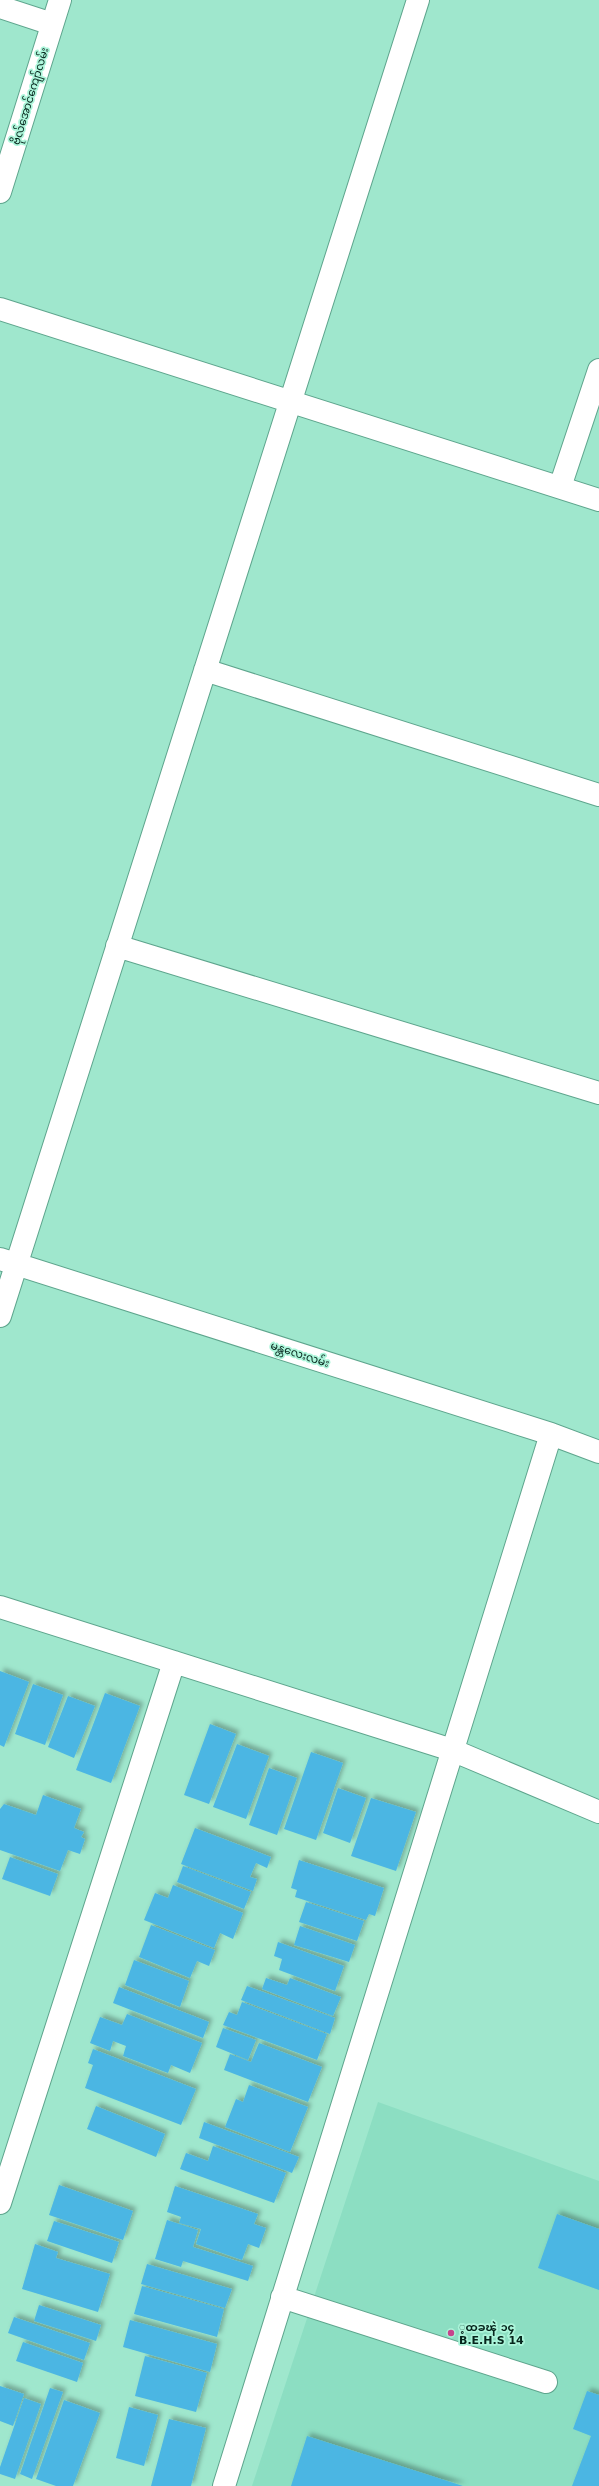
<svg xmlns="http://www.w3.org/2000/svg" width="599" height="2486" font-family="'DejaVu Sans','Noto Sans Myanmar',sans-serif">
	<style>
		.built { fill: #8cdec2 }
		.building { fill: #4cb6e3; filter: url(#shadow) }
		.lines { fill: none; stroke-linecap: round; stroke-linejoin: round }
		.minor-casing { stroke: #5ea58d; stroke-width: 24 }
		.minor { stroke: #fff; stroke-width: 22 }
		.poi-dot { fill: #c6448c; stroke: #acf5da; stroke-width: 1.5 }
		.labels { text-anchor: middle; stroke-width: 3.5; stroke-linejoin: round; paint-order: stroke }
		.street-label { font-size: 11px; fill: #06251c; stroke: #acf5da }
		.poi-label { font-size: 11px; font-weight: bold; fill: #06251c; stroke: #acf5da; text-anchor: start }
	</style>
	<defs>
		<filter id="shadow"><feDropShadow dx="3.5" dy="-3.5" stdDeviation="2" flood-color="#0004"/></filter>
	</defs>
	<rect width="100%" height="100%" fill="#9fe7cd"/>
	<path class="built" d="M 378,2102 L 599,2181 L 599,2486 L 252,2486 Z"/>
	<path class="building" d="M 0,1671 L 29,1682 L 4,1747 L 0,1745 Z
		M 33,1684 L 63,1695 L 45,1745 L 15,1734 Z
		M 105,1693 L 140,1706 L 111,1783 L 76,1770 Z
		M 68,1696 L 95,1706 L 74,1758 L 48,1747 Z
		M 210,1724 L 236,1734 L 209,1804 L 184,1795 Z
		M 237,1744 L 269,1756 L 246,1819 L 213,1807 Z
		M 311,1752 L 343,1763 L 316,1840 L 284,1829 Z
		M 269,1768 L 297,1778 L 277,1835 L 249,1825 Z
		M 338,1788 L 366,1798 L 350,1843 L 323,1833 Z
		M 43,1795 L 81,1809 L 74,1828 L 84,1832 L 81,1837 L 85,1839 L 80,1854 L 68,1850 L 60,1871 L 0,1850 L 0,1809 L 4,1804 L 36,1815 Z
		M 371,1798 L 416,1812 L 396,1871 L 351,1856 Z
		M 195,1828 L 271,1857 L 267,1868 L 256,1863 L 250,1877 L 257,1879 L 253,1891 L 181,1864 Z
		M 10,1857 L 58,1874 L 50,1896 L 2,1879 Z
		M 299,1860 L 384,1888 L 375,1916 L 369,1914 L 366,1920 L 295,1897 L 297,1890 L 291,1888 Z
		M 183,1866 L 251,1892 L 244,1909 L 177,1882 Z
		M 173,1885 L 243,1913 L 233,1939 L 220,1933 L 214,1948 L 144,1920 L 155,1893 L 168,1898 Z
		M 306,1902 L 364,1921 L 357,1941 L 299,1922 Z
		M 151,1925 L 215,1950 L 209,1966 L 197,1961 L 190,1978 L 139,1957 Z
		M 300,1926 L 355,1945 L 349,1962 L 294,1945 Z
		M 278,1942 L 344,1966 L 335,1991 L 279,1970 L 282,1959 L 274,1956 Z
		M 134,1960 L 189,1981 L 180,2007 L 125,1985 Z
		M 266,1978 L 287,1985 L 290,1978 L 341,1997 L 333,2016 L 262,1989 Z
		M 247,1986 L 335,2018 L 330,2034 L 241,2000 Z
		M 119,1987 L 209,2022 L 203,2038 L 113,2003 Z
		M 242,2002 L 327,2034 L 317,2060 L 223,2025 L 229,2012 L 237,2015 Z
		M 127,2014 L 202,2043 L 190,2073 L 171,2065 L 168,2073 L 123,2056 L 126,2046 L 113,2041 L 110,2051 L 90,2043 L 100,2017 L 122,2025 Z
		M 223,2028 L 256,2040 L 248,2060 L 216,2047 Z
		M 259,2043 L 322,2067 L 308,2102 L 224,2070 L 230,2054 L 251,2062 Z
		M 93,2049 L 196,2089 L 181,2125 L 85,2088 L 93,2065 L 88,2063 Z
		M 249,2085 L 308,2107 L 290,2152 L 225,2127 L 236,2099 L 243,2102 Z
		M 96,2106 L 165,2134 L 156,2157 L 87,2129 Z
		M 204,2122 L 299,2157 L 292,2173 L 199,2138 Z
		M 213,2146 L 286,2173 L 274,2203 L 180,2169 L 186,2153 L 208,2161 Z
		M 59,2185 L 133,2211 L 123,2240 L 49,2215 Z
		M 175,2186 L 258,2214 L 254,2224 L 266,2228 L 259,2248 L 248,2244 L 242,2260 L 196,2244 L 201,2229 L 179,2223 L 181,2217 L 167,2212 Z
		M 557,2214 L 599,2229 L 599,2290 L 538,2268 Z
		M 167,2220 L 198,2230 L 193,2247 L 253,2266 L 248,2281 L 183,2261 L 181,2267 L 155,2259 Z
		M 54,2221 L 119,2242 L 112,2263 L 47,2241 Z
		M 35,2244 L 58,2252 L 56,2258 L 110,2274 L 98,2312 L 22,2289 Z
		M 147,2264 L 232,2289 L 225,2308 L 141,2284 Z
		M 142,2286 L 224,2309 L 217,2337 L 134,2314 Z
		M 39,2305 L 101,2325 L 96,2341 L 34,2321 Z
		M 14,2317 L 90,2343 L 84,2360 L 8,2333 Z
		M 130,2320 L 217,2344 L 210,2372 L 123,2347 Z
		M 23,2342 L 83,2363 L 77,2382 L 16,2361 Z
		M 145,2356 L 207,2373 L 196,2412 L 135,2396 Z
		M 0,2386 L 24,2394 L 13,2426 L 0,2421 Z
		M 50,2388 L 63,2392 L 32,2479 L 20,2474 Z
		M 587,2391 L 599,2395 L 599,2486 L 572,2486 L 591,2436 L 573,2429 Z
		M 24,2398 L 41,2404 L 15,2479 L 0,2474 L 0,2467 Z
		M 64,2400 L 100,2413 L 73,2486 L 56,2486 L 36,2479 Z
		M 129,2407 L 158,2415 L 144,2466 L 116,2458 Z
		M 169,2419 L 206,2428 L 191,2486 L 151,2486 Z
		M 307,2436 L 463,2486 L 291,2486 Z"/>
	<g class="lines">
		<defs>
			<path id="minor" d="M 0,7 L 52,24
				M 0,192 L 60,0
				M 0,309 L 599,500
				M 560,487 L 599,370
				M 205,670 L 599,795
				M 117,946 L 599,1093
				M 0,1259 L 551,1434 L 599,1452
				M 0,1316 L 418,0
				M 0,1607 L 452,1750 L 599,1812
				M 0,2203 L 174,1662
				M 282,2297 L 546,2382
				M 224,2486 L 551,1434"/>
		</defs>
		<use href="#minor" class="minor-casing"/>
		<use href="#minor" class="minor"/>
	</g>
	<circle class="poi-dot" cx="451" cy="2333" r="4"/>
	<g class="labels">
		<g class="street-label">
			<text transform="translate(30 96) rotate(-73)" y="4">ဗိုလ်အောင်ကျော်လမ်း</text>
			<text transform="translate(300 1354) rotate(18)" y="4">မန္တလေးလမ်း</text>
		</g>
		<g class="poi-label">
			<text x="459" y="2331">့ထခၾဲ ၁၄<tspan x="459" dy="13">B.E.H.S 14</tspan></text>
		</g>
	</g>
</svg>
